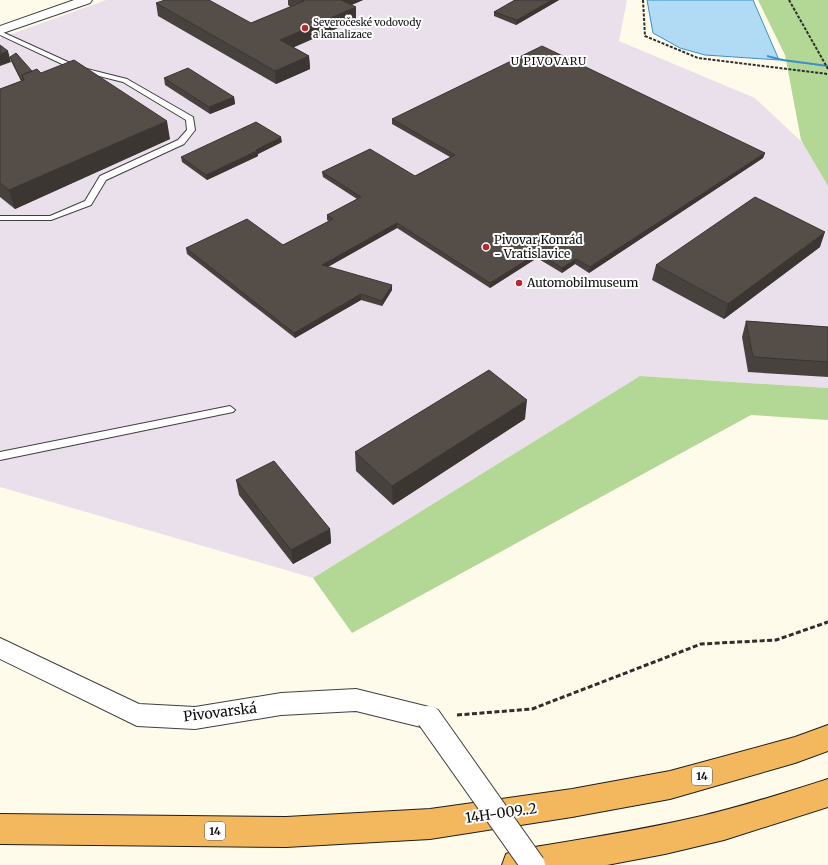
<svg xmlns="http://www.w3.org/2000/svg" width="828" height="865" font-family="Merriweather,serif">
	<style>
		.industrial { fill: #eae0eb }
		.forest { fill: #b3d896 }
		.water { fill: #b1dbf4; stroke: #3a90ca }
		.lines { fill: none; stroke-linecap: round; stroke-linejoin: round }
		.stream { fill: #3a90ca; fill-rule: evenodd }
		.service-casing { stroke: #3f3f3f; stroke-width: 2 }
		.minor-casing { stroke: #3f3f3f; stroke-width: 2 }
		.trunk-casing { stroke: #1d1d1d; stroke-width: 2 }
		.path-far1 { stroke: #2e2e2e; stroke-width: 2; stroke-dasharray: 3 1.5; stroke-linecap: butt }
		.path { stroke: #2e2e2e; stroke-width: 3; stroke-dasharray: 5 2.5; stroke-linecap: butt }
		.service { fill: #fff; fill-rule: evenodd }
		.minor { fill: #fff; fill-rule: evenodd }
		.trunk { fill: #f3b85e; fill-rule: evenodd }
		.minor-bridge-casing { stroke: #3f3f3f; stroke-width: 26; stroke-linecap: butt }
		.minor-bridge { stroke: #fff; stroke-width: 24 }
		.wall { fill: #48423e }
		.shaded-wall { fill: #3b3632 }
		.building { fill: #544d48; stroke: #3b3632 }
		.poi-dot { fill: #b8282e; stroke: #fff; stroke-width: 1.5 }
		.labels { text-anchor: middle; stroke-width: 4; stroke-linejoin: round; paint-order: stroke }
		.far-poi-label { font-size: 10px; fill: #0c0c0c; stroke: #fff; text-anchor: start }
		.far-neighbourhood-label { font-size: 11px; letter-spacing: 1px; fill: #0c0c0c; stroke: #fff }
		.shield { fill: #fff; stroke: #555; stroke-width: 1 }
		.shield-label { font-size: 11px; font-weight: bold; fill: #0c0c0c }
		.poi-label { font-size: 12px; fill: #0c0c0c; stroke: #fff; text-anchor: start }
		.near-street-label { font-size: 14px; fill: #0c0c0c; stroke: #fff }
	</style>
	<rect width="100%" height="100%" fill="#fffbeb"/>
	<path class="industrial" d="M 106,0 L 627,0 L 619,41 L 755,98 L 804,144 L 828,184 L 828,388 L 640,376 L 313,578 L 0,487 L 0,38 Z"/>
	<path class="forest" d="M 758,0 L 828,0 L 828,186 L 801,140 L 785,55 Z
		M 640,376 L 828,388 L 828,420 L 751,415 L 352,633 L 313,578 Z"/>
	<path class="water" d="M 647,0 L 753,0 L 779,60 L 705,55 L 680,48 L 653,33 Z"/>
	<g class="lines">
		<path class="stream" d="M 767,55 L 783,59 L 828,65 L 828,67 L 782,61 L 767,57 Z"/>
		<defs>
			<path id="service" d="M 0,31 L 79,67 L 127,79 L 193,117 L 195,130 L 184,144 L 106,180 L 91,205 L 51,220 L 0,220 L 0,216 L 50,216 L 85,201 L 100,176 L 178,140 L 187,130 L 186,120 L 123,82 L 75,70 L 0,35 Z
				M 230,406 L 235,410 L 233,412 L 0,460 L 0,452 Z"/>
			<path id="minor" d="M 74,0 L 92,0 L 90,3 L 0,34 L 0,26 Z
				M 0,638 L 139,704 L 195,707 L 281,693 L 356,689 L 429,707 L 438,710 L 442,718 L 438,726 L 429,729 L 356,711 L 281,715 L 195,729 L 137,726 L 0,659 Z"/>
			<path id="trunk" d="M 828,725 L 828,751 L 795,763 L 670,799 L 572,817 L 430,839 L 286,847 L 0,844 L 0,814 L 286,817 L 430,809 L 572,789 L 670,771 L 795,737 Z
				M 828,779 L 828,807 L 724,840 L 665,854 L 607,865 L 502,865 L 506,854 L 517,850 C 577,840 637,831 697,817 C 741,807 784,793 828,779 Z"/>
		</defs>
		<use href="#service" class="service-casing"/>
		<use href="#minor" class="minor-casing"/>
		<use href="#trunk" class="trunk-casing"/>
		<path class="path-far1" d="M 643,0 L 645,36 L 698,58 L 828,74
			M 789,0 L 828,69"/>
		<path class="path" d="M 457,715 L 532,709 L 701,644 L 776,640 L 828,622"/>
		<use href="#service" class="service"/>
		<use href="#minor" class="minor"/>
		<use href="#trunk" class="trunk"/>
		<defs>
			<path id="minor-bridge" d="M 429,718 L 533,865"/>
		</defs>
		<use href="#minor-bridge" class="minor-bridge-casing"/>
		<use href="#minor-bridge" class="minor-bridge"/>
	</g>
	<path class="wall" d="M 288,0 L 363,0 L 351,5 L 356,20 L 293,47 L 309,56 L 310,69 L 276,84 L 158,16 L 156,3 L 251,23 L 291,7 L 288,5 Z
		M 515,0 L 559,0 L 516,25 L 494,16 L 494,12 Z
		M 10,57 L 32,71 L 41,73 L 170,139 L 15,209 L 0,197 L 0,89 L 21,81 L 11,61 Z
		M 164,78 L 234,97 L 235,104 L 210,114 L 165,85 Z
		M 392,119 L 765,153 L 763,158 L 589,273 L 575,264 L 562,273 L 537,258 L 490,288 L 397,228 L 328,267 L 392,290 L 382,306 L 361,300 L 295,338 L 187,254 L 186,248 L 283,245 L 329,221 L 327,220 L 327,215 L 357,199 L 323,177 L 322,172 L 415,176 L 450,157 L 392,124 Z
		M 282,142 L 258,154 L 258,156 L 207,180 L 182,162 L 181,157 Z
		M 820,247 L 724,319 L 652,280 L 656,265 Z
		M 746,321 L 828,327 L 828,377 L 748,372 L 742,337 Z
		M 525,419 L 393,505 L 356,471 L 355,452 Z
		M 236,480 L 330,529 L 331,543 L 293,564 L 239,495 Z"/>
	<path class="shaded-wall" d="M 337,0 L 363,0 L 338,11 Z
		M 552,0 L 559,0 L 516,25 L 517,20 Z
		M 356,7 L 356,20 L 281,53 L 280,40 Z
		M 8,51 L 11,62 L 0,66 L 0,54 Z
		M 309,56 L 310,69 L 276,84 L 275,71 Z
		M 234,97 L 235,104 L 210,114 L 209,107 Z
		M 167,121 L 170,139 L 15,209 L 9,190 Z
		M 281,137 L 282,142 L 258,154 L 258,156 L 207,180 L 206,175 Z
		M 765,153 L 763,158 L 589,273 L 590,267 Z
		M 397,223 L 397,228 L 322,270 L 322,265 Z
		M 825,232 L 820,247 L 724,319 L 728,304 Z
		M 538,253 L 537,258 L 490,288 L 490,283 Z
		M 576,259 L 575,264 L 562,273 L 562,268 Z
		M 392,285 L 392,290 L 382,306 L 382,301 Z
		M 361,294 L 361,300 L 295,338 L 294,333 Z
		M 527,400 L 525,419 L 393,505 L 392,486 Z
		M 330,529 L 331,543 L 293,564 L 291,550 Z"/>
	<path class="building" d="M 165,0 L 209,0 L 251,23 L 304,1 L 301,0 L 341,0 L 356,7 L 280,40 L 309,56 L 275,71 L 156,3 Z
		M 515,0 L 552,0 L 517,20 L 494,12 Z
		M 0,45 L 8,51 L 0,54 Z
		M 542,46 L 765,153 L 590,267 L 576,259 L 562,268 L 538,253 L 490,283 L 397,223 L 322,265 L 392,285 L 382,301 L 361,294 L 294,333 L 186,248 L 247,219 L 283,245 L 333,219 L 327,215 L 361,197 L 322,172 L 370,149 L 415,176 L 455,155 L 392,119 Z
		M 16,53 L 32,71 L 22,75 L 23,80 L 22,81 L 10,57 Z
		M 74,60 L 167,121 L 9,190 L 0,183 L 0,89 L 24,80 L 22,75 L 37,69 L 41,73 Z
		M 188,68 L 234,97 L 209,107 L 164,78 Z
		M 256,122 L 281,137 L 256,150 L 257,151 L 206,175 L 181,157 Z
		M 755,197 L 825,232 L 728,304 L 656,265 Z
		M 746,321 L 828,327 L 828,362 L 753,357 Z
		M 489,370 L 527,400 L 392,486 L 355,452 Z
		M 274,461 L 330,529 L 291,550 L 236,480 Z"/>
	<g class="poi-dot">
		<circle cx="305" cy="28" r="4"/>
		<circle cx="486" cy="247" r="4"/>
		<circle cx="519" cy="283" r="4"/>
	</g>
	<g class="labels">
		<g class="far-poi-label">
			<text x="313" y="26">Severočeské vodovody<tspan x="313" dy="12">a kanalizace</tspan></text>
		</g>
		<g class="far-neighbourhood-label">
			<text x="549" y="65">U PIVOVARU</text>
		</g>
		<g class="shield">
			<rect x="692" y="767" width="20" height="18" rx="3"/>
			<rect x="205" y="822" width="20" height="18" rx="3"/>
		</g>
		<g class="shield-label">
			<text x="702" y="780">14</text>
			<text x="215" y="835">14</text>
		</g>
		<g class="poi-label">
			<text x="494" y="244">Pivovar Konrád<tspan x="494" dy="14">- Vratislavice</tspan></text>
			<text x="527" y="287">Automobilmuseum</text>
		</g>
		<g class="near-street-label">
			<text transform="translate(220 712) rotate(-7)" y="5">Pivovarská</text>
			<text transform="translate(501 813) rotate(-8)" y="5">14H-009..2</text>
		</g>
	</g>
</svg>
